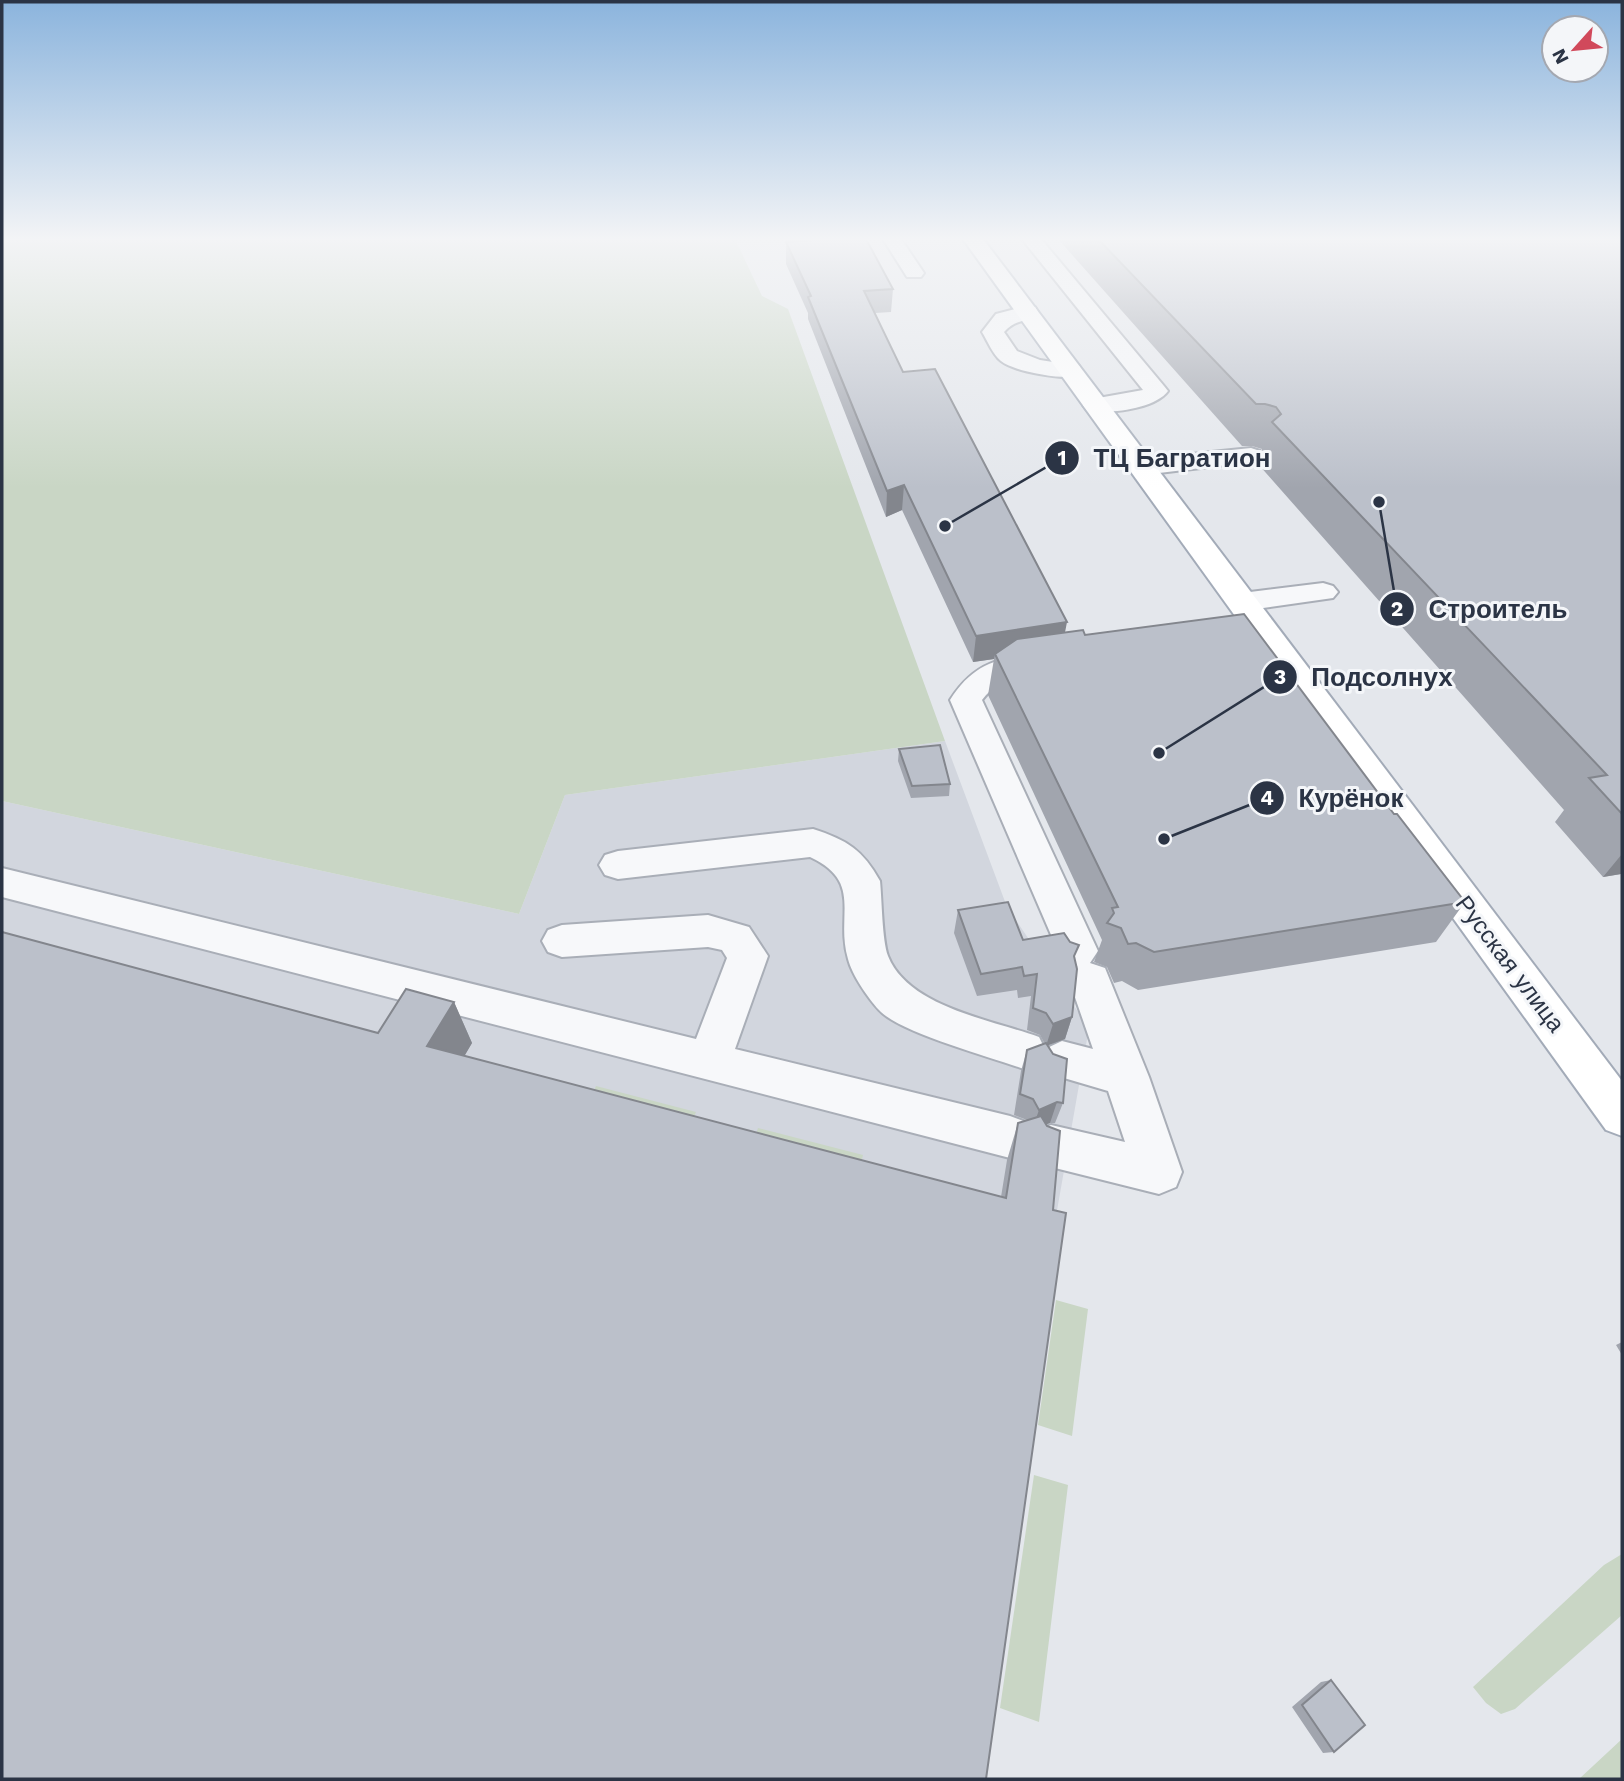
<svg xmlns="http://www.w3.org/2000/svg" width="1624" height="1781" font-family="'Work Sans',sans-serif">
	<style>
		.built { fill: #d2d6de }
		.green { fill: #c9d6c5 }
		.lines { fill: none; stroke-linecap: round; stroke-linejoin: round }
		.minor-casing { stroke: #a9aeb7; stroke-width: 4 }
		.major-casing { stroke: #a3abb8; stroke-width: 4 }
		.minor { fill: #f7f8fa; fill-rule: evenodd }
		.major { fill: #fff; fill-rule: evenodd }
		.wall { fill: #a1a5ae }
		.shaded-wall { fill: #83868d }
		.building { fill: #bbc0ca; stroke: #83868d; stroke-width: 2 }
		.labels { text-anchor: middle; stroke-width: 6; stroke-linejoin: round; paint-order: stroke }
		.street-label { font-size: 24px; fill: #2b3445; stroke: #f4f6f9 }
		.leader { fill: none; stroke: #2b3445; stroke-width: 2.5 }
		.callout-dot { fill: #2b3445; stroke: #f4f6f9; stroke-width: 2.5 }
		.mark-label { font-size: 21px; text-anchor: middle; font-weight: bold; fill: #fff }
		.callout-label { font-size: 26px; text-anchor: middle; font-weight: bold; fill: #2b3445; stroke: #f4f6f9; stroke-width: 6; stroke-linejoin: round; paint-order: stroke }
	</style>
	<rect width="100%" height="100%" fill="#e4e7ec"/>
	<path class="built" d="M 945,741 L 1007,907 L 1089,1028 L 1045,1279 L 2,1779 L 2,801 L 519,914 L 565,795 Z"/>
	<path class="green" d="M 2,239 L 735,239 L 762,296 L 788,309 L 945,741 L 565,795 L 519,914 L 2,801 Z
		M 596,1086 L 696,1112 L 686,1136 L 586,1109 Z
		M 758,1128 L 863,1155 L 860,1168 L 750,1152 Z
		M 1056,1300 L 1088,1309 L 1072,1436 L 1038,1425 Z
		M 1034,1475 L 1068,1485 L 1039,1722 L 1000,1708 Z
		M 1622,1554 L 1622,1615 L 1515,1709 L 1501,1714 L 1486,1703 L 1473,1687 L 1604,1565 Z
		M 1622,1739 L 1622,1779 L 1579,1779 Z"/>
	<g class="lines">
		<defs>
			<path id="minor" d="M 883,239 L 901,239 L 924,273 L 921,277 L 907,277 Z
				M 1022,239 L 1041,239 L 1164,386 L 1168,391 C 1155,409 1107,415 1087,410 L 1083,405 L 1087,400 L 1143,390 Z
				M 1027,306 L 1035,307 L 1038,312 C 1029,323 1016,318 1004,332 L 1017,351 L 1040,360 L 1079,366 L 1082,371 L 1079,376 C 1063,380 1015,372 1001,361 C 993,355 987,340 982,332 L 996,314 Z
				M 1251,448 L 1260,451 L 1264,456 L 1260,461 L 1142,475 L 1133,472 L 1129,467 L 1133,462 L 1142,459 Z
				M 1323,583 L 1333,586 L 1338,592 L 1333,598 L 1242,611 L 1231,608 L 1227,602 L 1231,596 L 1242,593 Z
				M 1044,653 L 1055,656 L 1060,663 L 1055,670 C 1027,677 1001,674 982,700 L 1098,951 L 1090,963 L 1105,968 L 1149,1077 L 1182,1172 L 1176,1187 L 1159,1194 L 1051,1167 L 1035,1161 L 1028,1147 L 1026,1152 L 1010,1158 L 2,897 L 2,868 L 696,1039 L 727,958 L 722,950 L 708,947 L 562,957 L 548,952 L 542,941 L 548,930 L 562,925 L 708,915 L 749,927 L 768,956 L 735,1049 L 1010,1116 L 1026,1122 L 1032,1136 L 1035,1131 L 1051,1125 L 1125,1142 L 1108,1091 L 1047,1073 L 1041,1061 L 1024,1069 C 991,1057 900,1033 879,1010 C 868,998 852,975 848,959 C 835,915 864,882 810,857 L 618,879 L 605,875 L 599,865 L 605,855 L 618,851 L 813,829 C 847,840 863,850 880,881 C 882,900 882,940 888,956 C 908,1007 992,1020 1039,1037 L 1045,1049 L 1062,1041 L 1093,1049 L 1069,980 L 1075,968 L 1084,965 L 1078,967 L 1064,962 L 1058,951 L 950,700 C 975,661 1000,658 1044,653 Z"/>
			<path id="major" d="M 963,239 L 983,239 L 1622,1081 L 1622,1136 L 1606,1130 Z"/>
		</defs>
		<use href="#minor" class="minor-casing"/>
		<use href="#major" class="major-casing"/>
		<use href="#minor" class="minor"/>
		<use href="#major" class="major"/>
	</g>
	<path class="wall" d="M 1058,239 L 1622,239 L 1622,876 L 1621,874 L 1603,877 L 1555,822 L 1564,810 L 1258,464 L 1262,449 L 1252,446 L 1242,446 Z
		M 786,242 L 893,289 L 891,312 L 875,313 L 903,372 L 1065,632 L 1085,635 L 1394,814 L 1465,902 L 1436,942 L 1138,990 L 1122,981 L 1114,983 L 1107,967 L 1094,962 L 1102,940 L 988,695 L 994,659 L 973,662 L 902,510 L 886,517 L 808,319 L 808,313 L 786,264 Z
		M 899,749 L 950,784 L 949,796 L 911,798 L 898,761 Z
		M 958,910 L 1023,940 L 1075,960 L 1072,1017 L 1065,1039 L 1048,1045 L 1063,1103 L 1055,1123 L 1050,1123 L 1046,1124 L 986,1779 L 378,1033 L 454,1002 L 472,1043 L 464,1056 L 1001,1197 L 1007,1160 L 1018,1123 L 1027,1120 L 1014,1115 L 1021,1071 L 1027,1050 L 1045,1044 L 1040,1035 L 1027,1030 L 1031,996 L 1018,998 L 1017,990 L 977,996 L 954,933 Z
		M 1622,1342 L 1622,1355 L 1616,1345 Z
		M 1331,1680 L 1334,1752 L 1323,1753 L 1292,1707 L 1321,1682 Z"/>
	<path class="shaded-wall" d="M 904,485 L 902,510 L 886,517 L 887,491 Z
		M 1067,622 L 1062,648 L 995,654 L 994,659 L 973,662 L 976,636 Z
		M 1622,854 L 1622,872 L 1621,874 L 1603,877 Z
		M 454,1002 L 472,1043 L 447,1086 L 427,1046 Z
		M 1072,1017 L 1065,1039 L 1046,1046 L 1053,1024 Z
		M 1057,1102 L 1050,1123 L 1032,1130 L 1039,1110 Z"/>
	<path class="building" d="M 827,239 L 866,239 L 893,289 L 864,291 L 903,372 L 935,369 L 1067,622 L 976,636 L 904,485 L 887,491 L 808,297 L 811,296 L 786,242 Z
		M 1098,239 L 1622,239 L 1622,814 L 1589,778 L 1607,775 L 1272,422 L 1281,414 L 1276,407 L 1265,404 L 1256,404 Z
		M 1244,614 L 1394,814 L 1397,814 L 1465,902 L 1154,952 L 1136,943 L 1128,944 L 1121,928 L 1107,923 L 1114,913 L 1112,908 L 1118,907 L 995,654 L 1017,639 L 1083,630 L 1085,635 Z
		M 940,745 L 950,784 L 912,786 L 899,749 Z
		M 1008,902 L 1023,940 L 1064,933 L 1070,942 L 1079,945 L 1074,956 L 1077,969 L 1072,1017 L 1053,1024 L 1046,1013 L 1033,1008 L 1037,974 L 1024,976 L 1022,967 L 981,974 L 958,910 Z
		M 2,932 L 378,1033 L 406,989 L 454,1002 L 427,1046 L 1006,1198 L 1018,1123 L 1041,1116 L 1047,1126 L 1060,1131 L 1053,1210 L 1066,1213 L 986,1779 L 2,1779 Z
		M 1046,1043 L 1053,1054 L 1067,1059 L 1063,1103 L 1057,1102 L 1039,1110 L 1033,1099 L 1020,1094 L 1027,1050 Z
		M 1331,1680 L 1365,1725 L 1334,1752 L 1302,1705 Z"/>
	<linearGradient id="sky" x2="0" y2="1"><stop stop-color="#8bb4dd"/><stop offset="0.49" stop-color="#f3f4f6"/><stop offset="1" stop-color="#f3f4f6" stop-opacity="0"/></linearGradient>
	<rect width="1624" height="488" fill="url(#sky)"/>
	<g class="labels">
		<g class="street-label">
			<text transform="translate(1510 964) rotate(53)" y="8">Русская улица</text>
		</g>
	</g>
	<path class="leader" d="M945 526L1062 458M1379 502L1397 609M1159 753L1280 677M1164 839L1267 798"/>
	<g class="callout-dot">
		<circle cx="945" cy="526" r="7"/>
		<circle cx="1379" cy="502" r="7"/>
		<circle cx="1159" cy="753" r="7"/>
		<circle cx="1164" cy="839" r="7"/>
		<circle cx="1062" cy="458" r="18"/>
		<circle cx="1397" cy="609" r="18"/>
		<circle cx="1280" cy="677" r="18"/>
		<circle cx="1267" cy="798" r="18"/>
	</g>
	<g class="mark-label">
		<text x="1062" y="465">1</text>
		<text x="1397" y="616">2</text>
		<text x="1280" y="684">3</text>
		<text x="1267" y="805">4</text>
	</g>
	<g class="callout-label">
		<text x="1182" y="467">ТЦ Багратион</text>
		<text x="1498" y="618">Строитель</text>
		<text x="1382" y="686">Подсолнух</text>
		<text x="1351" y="807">Курёнок</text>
	</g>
	<rect width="1624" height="1781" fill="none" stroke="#2b3445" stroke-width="7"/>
	<g transform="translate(1575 49) rotate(243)"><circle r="33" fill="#f4f6f9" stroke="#a4a8b1" stroke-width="2"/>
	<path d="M0-5L12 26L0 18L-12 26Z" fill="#d1495b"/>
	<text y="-10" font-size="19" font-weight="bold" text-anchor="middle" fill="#2b3445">N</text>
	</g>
</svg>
